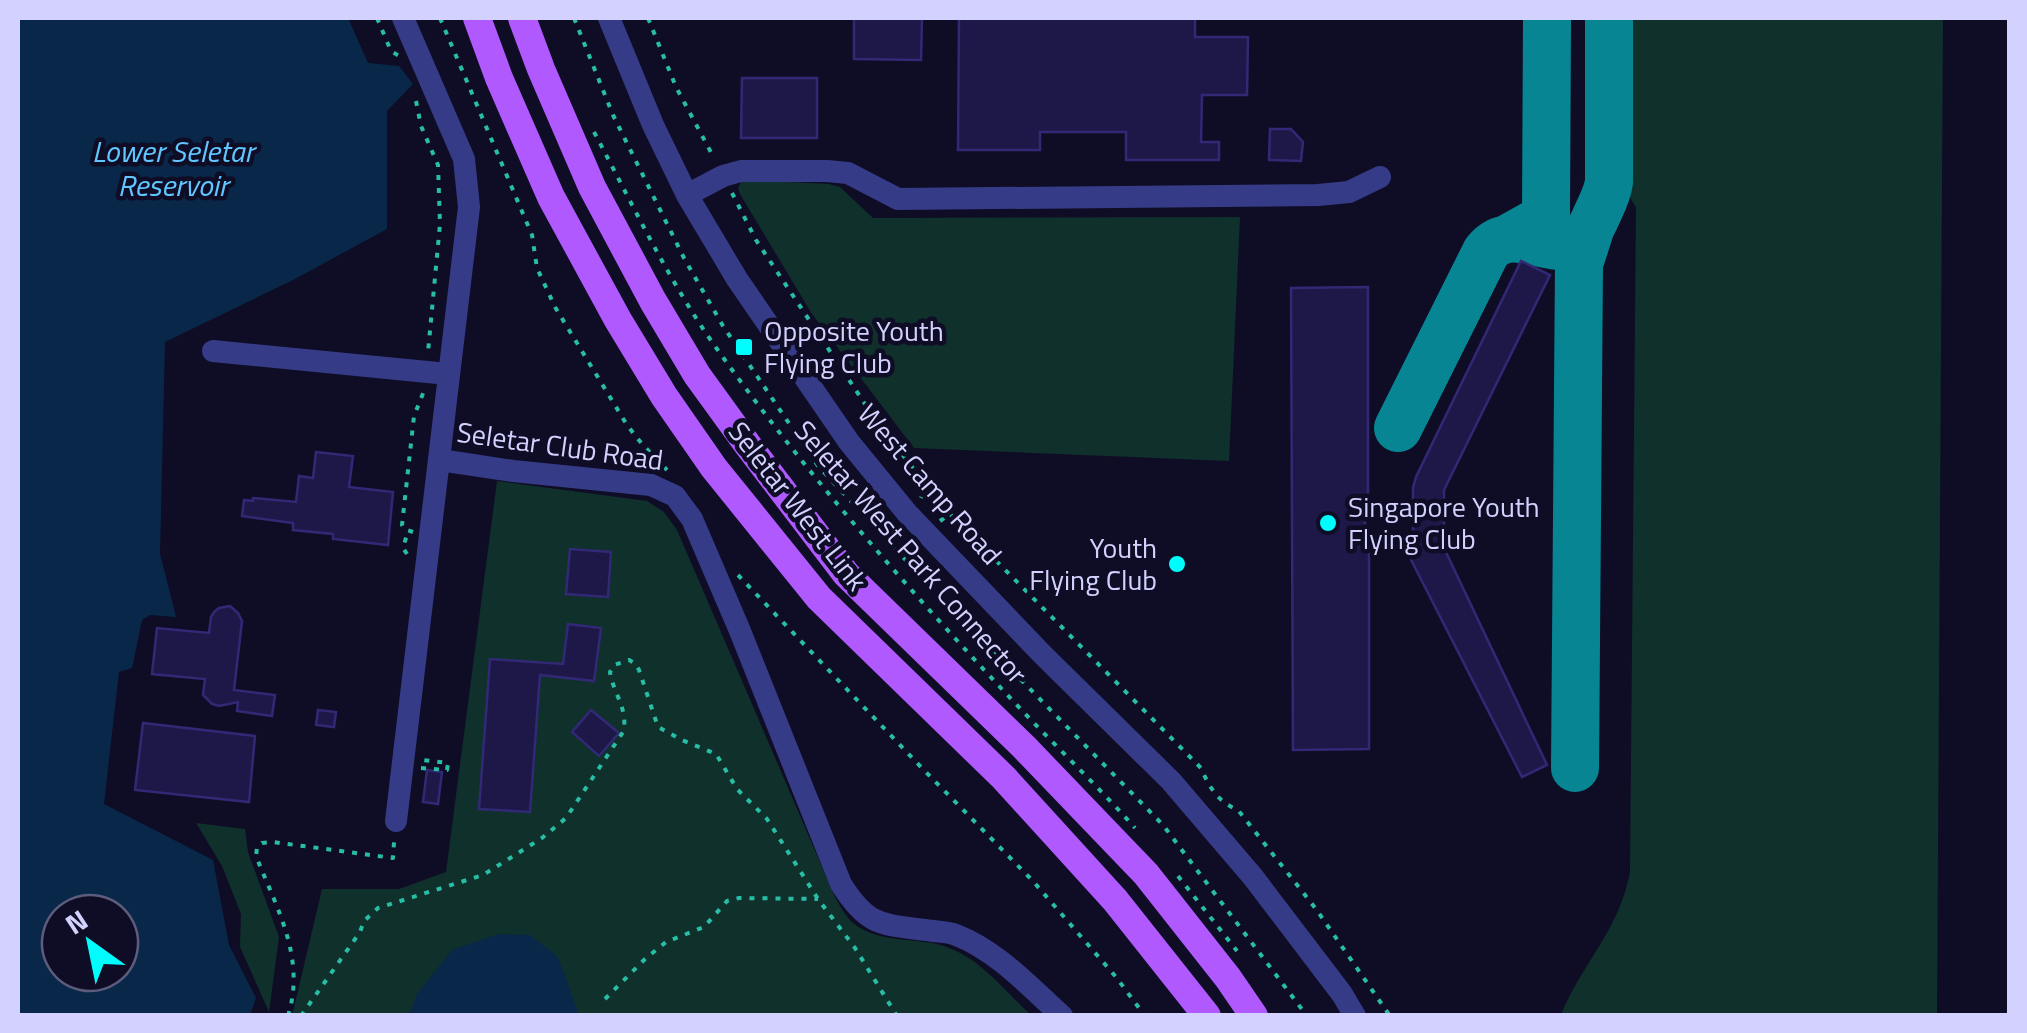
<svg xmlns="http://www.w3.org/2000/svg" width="2027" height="1033" font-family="'Titillium Web',sans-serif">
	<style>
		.green { fill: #10302c }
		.water { fill: #092749; fill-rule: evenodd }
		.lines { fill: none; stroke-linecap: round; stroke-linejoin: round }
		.taxiway { stroke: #088592; stroke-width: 48 }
		.building { fill: #1d1848; stroke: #312975; stroke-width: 2.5 }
		.path { stroke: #28bda5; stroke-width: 4; stroke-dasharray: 5 8; stroke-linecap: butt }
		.minor { stroke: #363b87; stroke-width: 22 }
		.major { stroke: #b059ff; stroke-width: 28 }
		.poi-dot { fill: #00fdfd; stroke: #0f0d26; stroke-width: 4 }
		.labels { text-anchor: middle; stroke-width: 9; stroke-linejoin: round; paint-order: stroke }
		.poi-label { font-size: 28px; fill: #d3d2ff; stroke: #0f0d26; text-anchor: start }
		.street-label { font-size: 28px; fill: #d3d2ff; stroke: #0f0d26 }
		.water-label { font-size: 30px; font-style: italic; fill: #60c6ff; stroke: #0f0d26 }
	</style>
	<rect width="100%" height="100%" fill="#0f0d26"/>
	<path class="green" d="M 1623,18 L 1943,18 L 1937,1015 L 1561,1015 C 1582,963 1619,931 1630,872 L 1636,207 L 1622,185 Z
		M 747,180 L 829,184 L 840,187 L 873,218 L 1240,217 L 1229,461 L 914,448 L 812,314 L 740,194 L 738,188 L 741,182 Z
		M 497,481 L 647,501 L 664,512 L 677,530 L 835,897 C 840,906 846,917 853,923 C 882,946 920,935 952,949 C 983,962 1007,993 1031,1015 L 292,1016 L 322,889 L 399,889 L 446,872 Z
		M 196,823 L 245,829 L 248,852 L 279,937 L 269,1012 L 240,947 L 241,914 L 222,866 Z"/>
	<path class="water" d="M 18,18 L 348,18 L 368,63 L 399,66 L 413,84 L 387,111 L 387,229 L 295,279 L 165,342 L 160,554 L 176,617 L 150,615 L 142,620 L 132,668 L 119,672 L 104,804 L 213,860 L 229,945 L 256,998 L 250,1015 L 18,1015 ZM 60,913 L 120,913 L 120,973 L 60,973 Z
		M 498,934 L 530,935 L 558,957 L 579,1015 L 409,1015 L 417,994 L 452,950 Z"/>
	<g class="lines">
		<path class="taxiway" d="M 1509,238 L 1541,220 L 1546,213 L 1547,18
			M 1398,428 L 1486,252 C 1518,212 1568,280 1595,219 C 1600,207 1607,196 1609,182 L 1609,18
			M 1575,768 L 1579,264 L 1589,233"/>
	</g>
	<path class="building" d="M 854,18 L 922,18 L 921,60 L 854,59 Z
		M 959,18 L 1195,18 L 1195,37 L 1248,37 L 1247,95 L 1202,95 L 1201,142 L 1219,142 L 1219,160 L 1126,160 L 1126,132 L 1040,132 L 1040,150 L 958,150 Z
		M 742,78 L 817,78 L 817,138 L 741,138 Z
		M 1270,129 L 1291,129 L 1303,142 L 1301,161 L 1269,160 Z
		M 1521,261 L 1550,275 L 1444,490 L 1444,548 L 1547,765 L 1522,777 L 1404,546 L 1413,546 L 1413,488 L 1416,477 Z
		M 1368,287 L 1368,500 L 1365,500 L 1365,546 L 1369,546 L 1369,749 L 1293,750 L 1291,288 Z
		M 316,452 L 353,456 L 349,487 L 393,492 L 388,545 L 333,539 L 333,534 L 293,530 L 293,523 L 242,516 L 244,500 L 253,501 L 253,498 L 296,502 L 299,476 L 313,478 Z
		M 570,549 L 611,552 L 608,597 L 566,594 Z
		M 230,606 L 238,613 L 242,621 L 234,690 L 275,695 L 272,716 L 237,711 L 238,702 L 219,706 L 212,704 L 203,695 L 205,679 L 152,674 L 157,628 L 209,633 L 211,617 L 214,612 L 219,608 Z
		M 568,624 L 601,628 L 594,681 L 540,675 L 530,812 L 479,809 L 490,659 L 563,664 Z
		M 318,710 L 336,712 L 334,727 L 316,725 Z
		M 591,710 L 619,733 L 599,756 L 572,732 Z
		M 143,723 L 255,736 L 249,802 L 135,790 Z
		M 427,770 L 442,772 L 438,804 L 423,802 Z"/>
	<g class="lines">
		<path class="path" d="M 377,18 L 391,51 L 399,56
			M 440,18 L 532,235 L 537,268 L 555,307 L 627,425 L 642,444 L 667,470
			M 574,18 L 613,115 L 684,258 L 723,326 L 818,466 L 944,601 L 1163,825 L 1307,1016
			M 648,18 L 676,87 L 714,158
			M 416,101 L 421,126 L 438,165 L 440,224 L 428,352
			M 594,132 C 633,205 669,282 717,349 C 807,475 909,590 1014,702 C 1054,745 1096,784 1135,828
			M 732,193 L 756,240 L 877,422 L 926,485 L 921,498
			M 940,521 L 950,514 L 1201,768 C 1209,787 1218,802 1238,810 L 1316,909 L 1390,1016
			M 413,532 L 404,529 L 402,525 L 414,416 L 424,391
			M 407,554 L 403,548 L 408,531
			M 738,575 L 920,766 L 1032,880 L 1116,977 L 1145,1016
			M 421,768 L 447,770 L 448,763 L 423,760 L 423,758
			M 1178,876 L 1237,951
			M 605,999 L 645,959 L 666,942 L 704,927 L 727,901 L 739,898 L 818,899
			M 288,1016 C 306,958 277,909 256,856 L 257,848 L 262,843 L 273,842 L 393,858 L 394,842
			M 301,1016 L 360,932 L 364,921 L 378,908 L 483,875 L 542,838 L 566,818 L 623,732 C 629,710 613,693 610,672 L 614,665 L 629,660 L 636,664 L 639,670 L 658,727 L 682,740 L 716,754 L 737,789 L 767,819 L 818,899 L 855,948 L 897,1016"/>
		<path class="minor" d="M 609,18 L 653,125 L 687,195 L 737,279 L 849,442 L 907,513 L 1043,655 L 1171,781 L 1253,877 L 1342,994 L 1355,1016
			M 687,195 L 723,176 L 741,171 L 827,171 L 848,173 L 898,199 L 1318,195 L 1349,192 L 1380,177
			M 213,351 L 448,374
			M 440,460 L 513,471 L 651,485 L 675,496 L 692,519 L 740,631 L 841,884 C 869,929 884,924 933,931 C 940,932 949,932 956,935 C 996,950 1030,987 1062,1016
			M 396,821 L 469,207 L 464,159 L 403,18"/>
		<path class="major" d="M 477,18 L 499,78 L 551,197 L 618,320 L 664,396 L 714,468 L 819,598 L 1004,778 L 1115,900 L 1207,1016
			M 522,18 L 541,69 L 592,187 L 653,301 L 697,375 L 747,444 L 846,574 L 1024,747 L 1146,874 L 1228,978 L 1254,1016"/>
	</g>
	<g class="poi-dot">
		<rect x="734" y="337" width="20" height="20" rx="5"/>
		<circle cx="1328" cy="523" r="10"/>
		<circle cx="1177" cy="564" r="10"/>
	</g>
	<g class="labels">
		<g class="poi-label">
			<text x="764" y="341">Opposite Youth<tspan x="764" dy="32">Flying Club</tspan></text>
			<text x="1348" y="517">Singapore Youth<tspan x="1348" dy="32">Flying Club</tspan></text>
			<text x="1157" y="558" text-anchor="end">Youth<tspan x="1157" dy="32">Flying Club</tspan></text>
		</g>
		<g class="street-label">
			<text transform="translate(560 446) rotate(8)" y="10">Seletar Club Road</text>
			<text transform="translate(930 484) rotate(49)" y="10">West Camp Road</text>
			<text transform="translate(798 506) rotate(52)" y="10">Seletar West Link</text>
			<text transform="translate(911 552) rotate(49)" y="10">Seletar West Park Connector</text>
		</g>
		<g class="water-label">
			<text x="173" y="162">Lower Seletar<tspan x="173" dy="34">Reservoir</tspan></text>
		</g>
	</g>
	<rect width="2027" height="1033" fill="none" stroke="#d3d2ff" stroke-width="40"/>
	<g transform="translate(90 943) rotate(327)"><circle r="48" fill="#0f0d26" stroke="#5d5c7d" stroke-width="2.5"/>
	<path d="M0-8L18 38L0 25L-18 38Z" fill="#00fdfd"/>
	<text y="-15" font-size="28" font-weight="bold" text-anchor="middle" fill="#d3d2ff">N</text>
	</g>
</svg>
